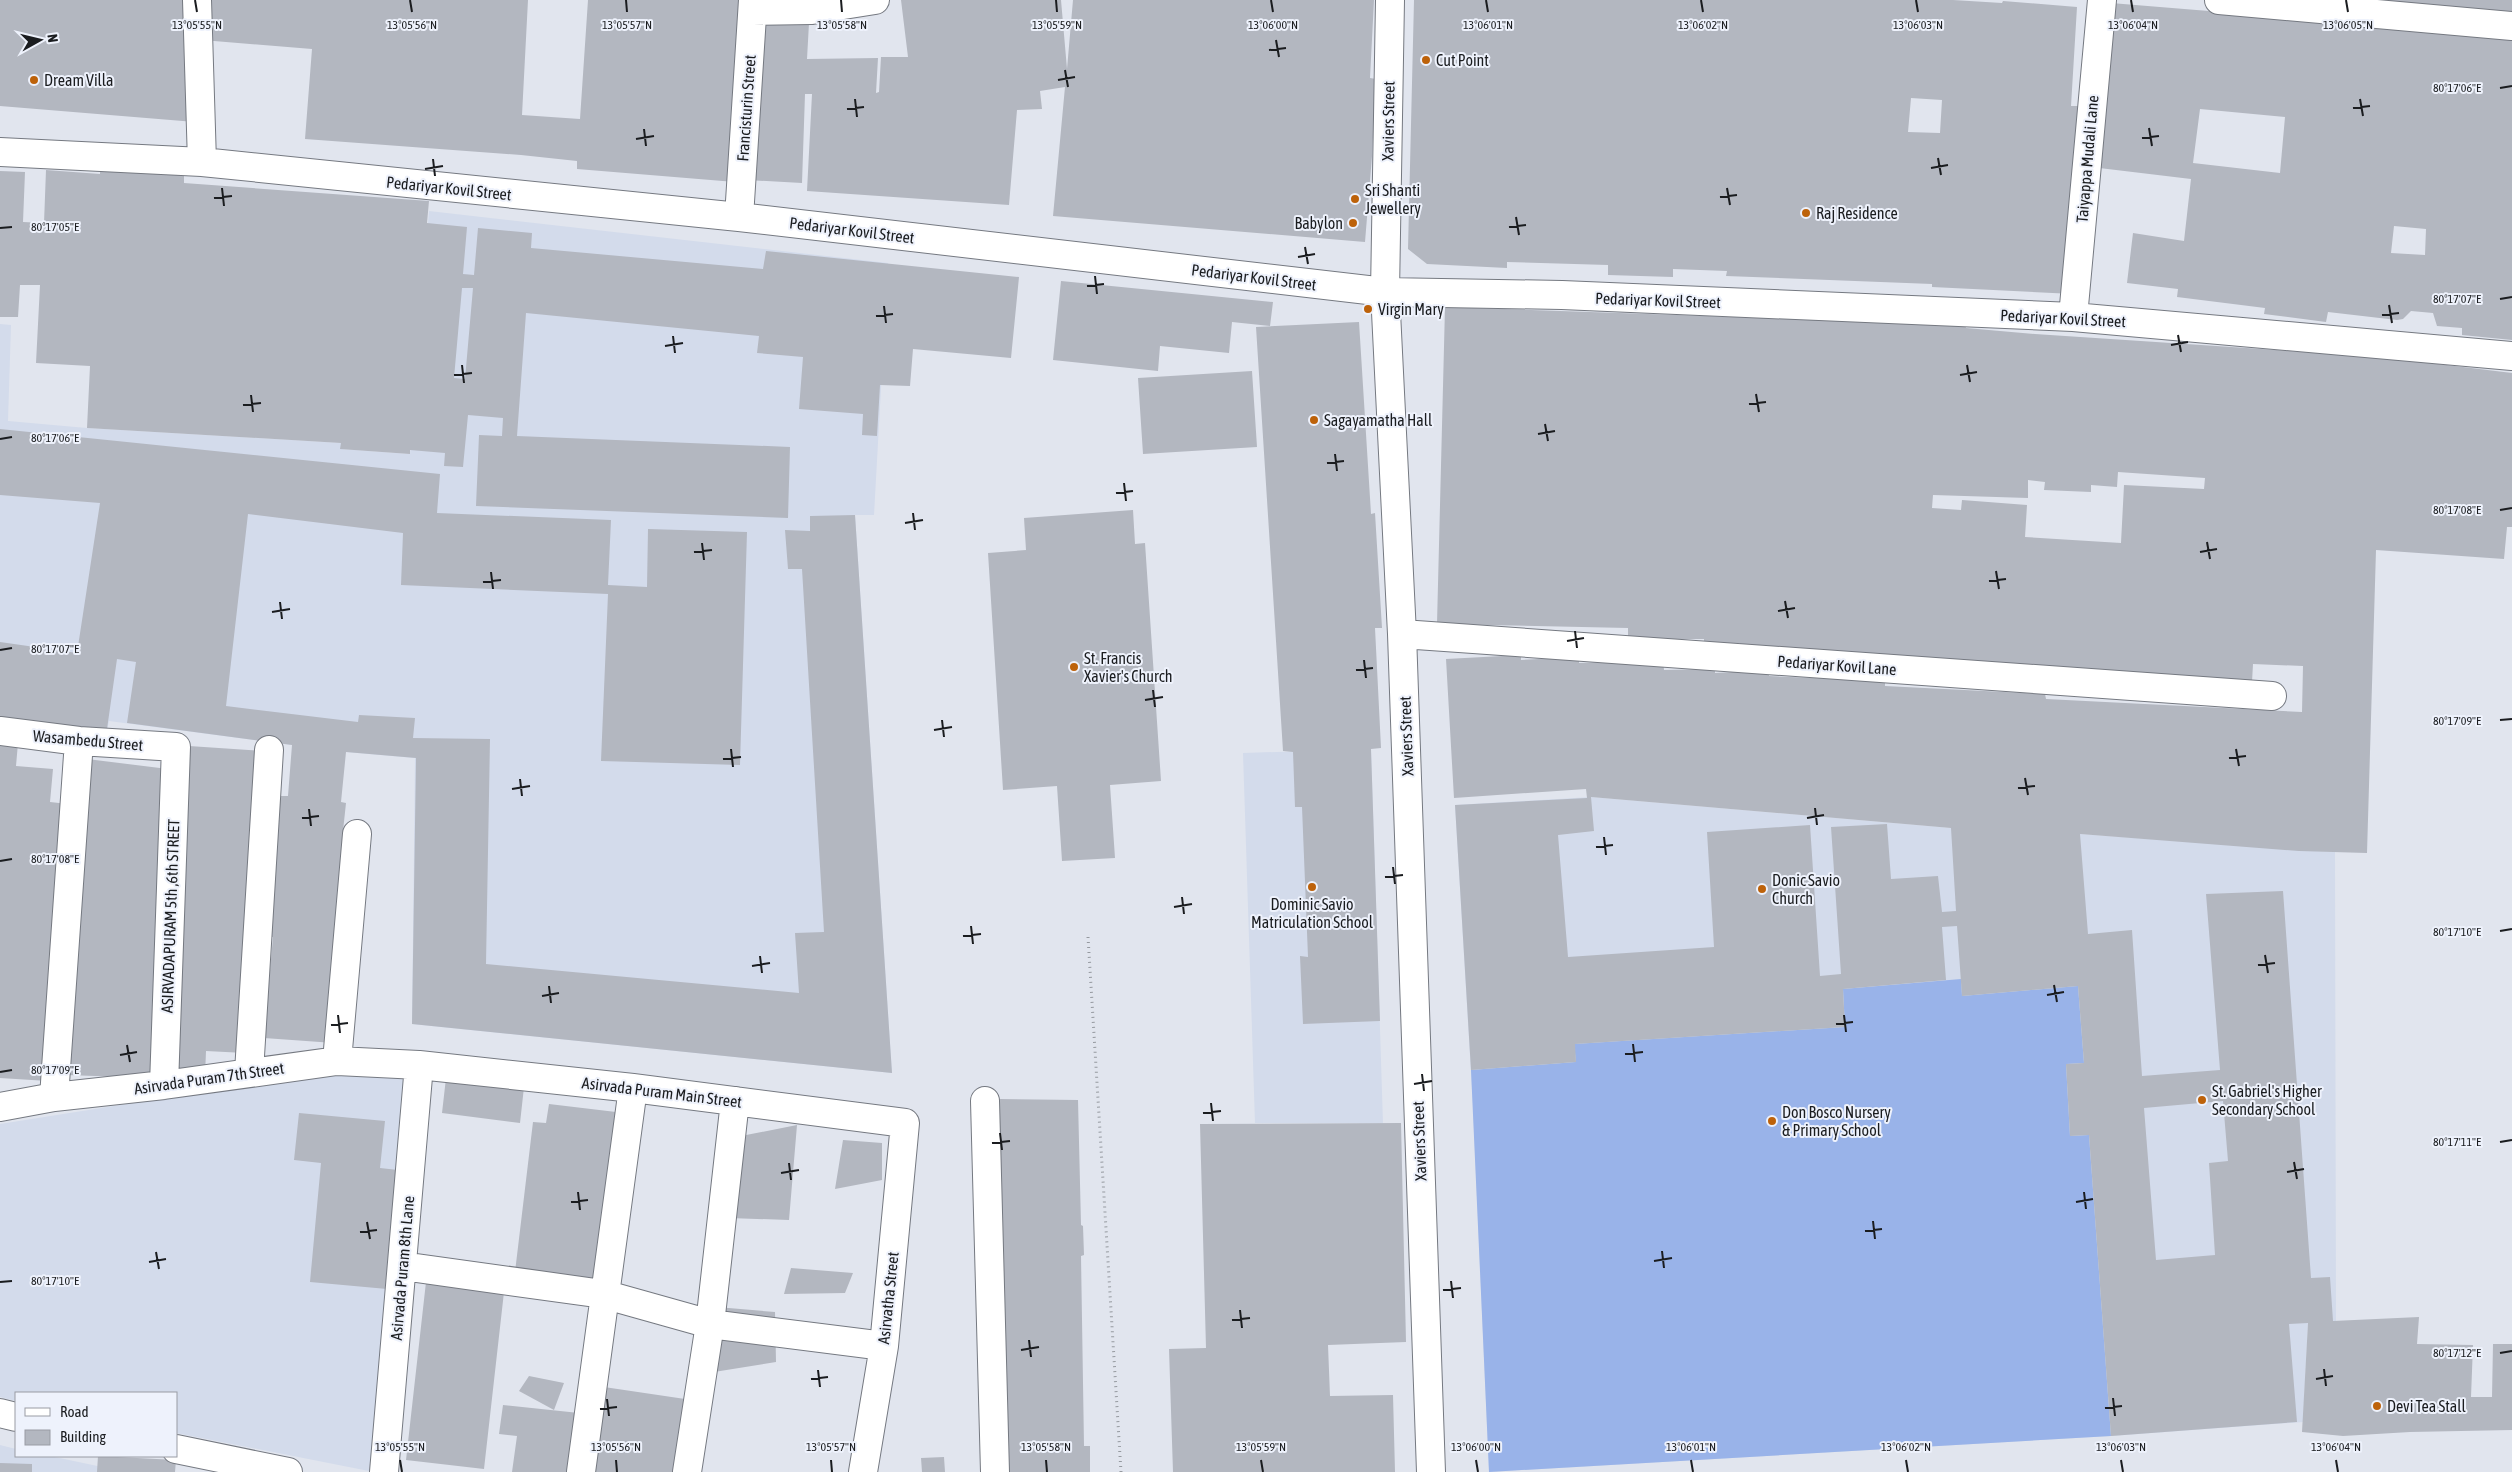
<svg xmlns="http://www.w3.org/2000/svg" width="2512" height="1472" font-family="'Asap Condensed',sans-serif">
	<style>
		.built { fill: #d3dbeb }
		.pitch { fill: #99b3e9 }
		.building { fill: #b3b7c0; fill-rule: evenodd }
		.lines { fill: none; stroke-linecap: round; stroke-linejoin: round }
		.street-casing { stroke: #757981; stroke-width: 30 }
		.path { stroke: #95999f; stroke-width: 3; stroke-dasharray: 1 4; stroke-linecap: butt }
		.street { stroke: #fff; stroke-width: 28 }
		.ticks { fill: none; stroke: #1a1c1f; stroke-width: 2 }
		.poi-dot { fill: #bd620a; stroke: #eef2fc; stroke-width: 2 }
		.labels { text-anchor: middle; stroke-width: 4; stroke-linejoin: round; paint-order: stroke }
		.poi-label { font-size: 16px; fill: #1a1c1f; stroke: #eef2fc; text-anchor: start }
		.street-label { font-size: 16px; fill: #1a1c1f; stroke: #eef2fc }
		.ticks-label { font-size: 12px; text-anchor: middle; fill: #1a1c1f; stroke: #eef2fc; stroke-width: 4; stroke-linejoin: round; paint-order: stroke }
	</style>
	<rect width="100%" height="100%" fill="#e1e5ee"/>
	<path class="built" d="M 429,211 L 888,263 L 874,515 L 855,515 L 892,1073 L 412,1024 L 415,758 L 346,752 L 109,721 L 106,736 L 0,721 L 0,324 L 11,325 L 8,421 L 87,428 L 341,443 L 341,449 L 410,454 Z
		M 1371,749 L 1383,1123 L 1255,1123 L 1243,753 Z
		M 1591,797 L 1951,828 L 2080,834 L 2335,852 L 2336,1321 L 2308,1323 L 2303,1422 L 2111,1436 L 1489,1472 L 1473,1106 L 1455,805 Z
		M 323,1073 L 408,1076 L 374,1472 L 176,1433 L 176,1393 L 16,1393 L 16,1401 L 0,1397 L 0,1124 Z
		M 0,1445 L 16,1449 L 16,1456 L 50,1456 L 126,1472 L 0,1472 Z"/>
	<path class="pitch" d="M 1961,979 L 1962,996 L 2078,986 L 2084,1063 L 2066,1064 L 2070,1136 L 2089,1135 L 2111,1436 L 1489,1472 L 1471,1070 L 1576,1062 L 1574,1044 L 1845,1027 L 1843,989 Z"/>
	<path class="building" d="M 0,0 L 188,0 L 195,122 L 0,106 Z
		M 201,0 L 528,0 L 522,115 L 580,119 L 588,0 L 747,0 L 735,182 L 577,169 L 577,161 L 521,155 L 305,139 L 312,49 L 202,40 Z
		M 901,0 L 1061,0 L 1067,69 L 1073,0 L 1374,0 L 1370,78 L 1376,79 L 1372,156 L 1365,242 L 1053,216 L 1065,87 L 1040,91 L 1042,109 L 1017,110 L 1009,205 L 807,191 L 812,94 L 805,94 L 802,183 L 747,180 L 756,19 L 809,23 L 807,59 L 878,58 L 876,93 L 879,92 L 881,57 L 908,57 Z
		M 1414,0 L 1953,0 L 2002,3 L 2003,1 L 2077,7 L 2071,106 L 2082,106 L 2073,294 L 1932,287 L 1932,284 L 1726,276 L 1727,271 L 1673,269 L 1673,277 L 1608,275 L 1608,265 L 1507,262 L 1507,268 L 1427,264 L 1408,249 ZM 1911,98 L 1942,100 L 1940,133 L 1908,132 Z
		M 2366,0 L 2512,0 L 2512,12 Z
		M 2111,3 L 2512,36 L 2512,340 L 2462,335 L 2462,328 L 2437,326 L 2433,313 L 2411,311 L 2403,319 L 2397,320 L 2328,312 L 2326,322 L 2264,314 L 2265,308 L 2177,297 L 2178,289 L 2127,283 L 2133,233 L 2184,241 L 2191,179 L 2091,167 ZM 2200,109 L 2285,117 L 2280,173 L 2193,163 ZM 2394,226 L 2426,229 L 2425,255 L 2391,253 Z
		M 46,170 L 100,174 L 100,170 L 184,175 L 184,183 L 429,201 L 427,223 L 467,227 L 463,274 L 474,275 L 478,228 L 532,233 L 531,248 L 763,269 L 766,251 L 1019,277 L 1011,358 L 913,349 L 910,386 L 880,385 L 877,436 L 862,435 L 863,414 L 799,409 L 803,357 L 757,353 L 759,336 L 526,313 L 517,436 L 790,447 L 788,518 L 476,506 L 479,435 L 502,436 L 503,418 L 468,415 L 463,467 L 444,466 L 445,453 L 410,450 L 410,454 L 340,449 L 341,443 L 87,428 L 90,366 L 36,363 L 40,285 L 20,285 L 18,317 L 0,317 L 0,171 L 25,172 L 23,222 L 44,223 ZM 462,288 L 473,288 L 465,379 L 454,378 Z
		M 1061,281 L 1273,302 L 1270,326 L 1232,322 L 1229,353 L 1160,346 L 1158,371 L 1053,360 Z
		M 1445,307 L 1965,325 L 1966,328 L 2035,334 L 2381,357 L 2512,373 L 2512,527 L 2507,527 L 2504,559 L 2376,550 L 2367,853 L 2299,851 L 2080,834 L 2088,934 L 2132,930 L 2142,1076 L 2220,1070 L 2206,894 L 2283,891 L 2311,1278 L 2330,1277 L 2333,1321 L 2419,1317 L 2417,1344 L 2473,1345 L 2471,1397 L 2492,1397 L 2493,1344 L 2512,1344 L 2512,1430 L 2410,1432 L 2343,1436 L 2302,1432 L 2308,1323 L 2289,1324 L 2297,1422 L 2111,1436 L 2089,1135 L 2070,1136 L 2066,1064 L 2084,1063 L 2078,986 L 1962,996 L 1957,926 L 1942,927 L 1946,980 L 1843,989 L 1845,1027 L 1575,1044 L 1576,1062 L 1471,1070 L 1455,805 L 1587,798 L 1586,789 L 1454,798 L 1446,659 L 1521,655 L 1521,660 L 1579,657 L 1579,663 L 1663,660 L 1664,670 L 1715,669 L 1715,673 L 1769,670 L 1769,676 L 1885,681 L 1885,686 L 2045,694 L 2046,699 L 2302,712 L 2303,666 L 2253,664 L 2252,682 L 1740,654 L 1740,643 L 1704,644 L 1704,639 L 1668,639 L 1668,643 L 1628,643 L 1628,628 L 1437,624 ZM 2118,472 L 2205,478 L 2204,489 L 2124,485 L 2121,543 L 2025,537 L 2027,505 L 1962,500 L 1961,510 L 1932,508 L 1933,495 L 2028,498 L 2028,480 L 2045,482 L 2044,490 L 2091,492 L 2091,485 L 2117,487 ZM 1591,797 L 1951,828 L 1956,911 L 1942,912 L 1938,876 L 1891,879 L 1887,824 L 1831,827 L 1841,974 L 1820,976 L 1810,825 L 1707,832 L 1714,947 L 1568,957 L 1558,835 L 1594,831 ZM 2223,1101 L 2228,1161 L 2209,1163 L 2215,1255 L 2156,1260 L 2144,1108 Z
		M 1359,322 L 1371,514 L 1375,513 L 1382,628 L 1375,628 L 1381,748 L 1371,749 L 1380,1021 L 1303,1024 L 1300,956 L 1308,957 L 1302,807 L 1295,807 L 1293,752 L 1283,751 L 1256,327 Z
		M 1252,371 L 1257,447 L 1143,454 L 1138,378 Z
		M 0,429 L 440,474 L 437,513 L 611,520 L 608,585 L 647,587 L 648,529 L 747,532 L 740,765 L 601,761 L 608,594 L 401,585 L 403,533 L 248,514 L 226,706 L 358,722 L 359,715 L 415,718 L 413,738 L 490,739 L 486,964 L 799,993 L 795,933 L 824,932 L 802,569 L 788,569 L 785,530 L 810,531 L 810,516 L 855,515 L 892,1073 L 412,1024 L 416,758 L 346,752 L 341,802 L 346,803 L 343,831 L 352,832 L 334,1043 L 264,1038 L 273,937 L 270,937 L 277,796 L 288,796 L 292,745 L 127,723 L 136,662 L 117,659 L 106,736 L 0,721 L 0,642 L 77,653 L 100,503 L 0,495 Z
		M 1133,510 L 1135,544 L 1145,543 L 1161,781 L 1110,785 L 1115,858 L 1062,861 L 1057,786 L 1003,790 L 988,553 L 1026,550 L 1024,518 Z
		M 0,740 L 18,743 L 16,766 L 53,769 L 50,802 L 68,804 L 48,1081 L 0,1078 Z
		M 189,746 L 263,751 L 245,1053 L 206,1051 L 205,1076 L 170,1076 Z
		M 87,759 L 168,769 L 154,1078 L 66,1075 Z
		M 446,1078 L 524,1087 L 520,1123 L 442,1113 Z
		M 999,1099 L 1078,1100 L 1081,1225 L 1083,1226 L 1084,1255 L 1081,1256 L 1084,1446 L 1090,1446 L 1090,1472 L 1005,1472 Z
		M 549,1104 L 616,1112 L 613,1132 L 619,1132 L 594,1282 L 515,1272 L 533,1122 L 546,1123 Z
		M 299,1113 L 385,1121 L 380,1168 L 398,1170 L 387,1289 L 310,1282 L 321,1163 L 294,1160 Z
		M 1401,1123 L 1406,1342 L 1328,1345 L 1330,1396 L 1393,1395 L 1395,1472 L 1173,1472 L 1169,1349 L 1206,1348 L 1200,1124 Z
		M 797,1125 L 789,1220 L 729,1218 L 741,1136 Z
		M 843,1140 L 882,1143 L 882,1180 L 835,1189 Z
		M 791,1268 L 853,1273 L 845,1293 L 784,1294 Z
		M 426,1282 L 504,1292 L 484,1469 L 406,1460 Z
		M 705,1306 L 775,1312 L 776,1362 L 714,1372 Z
		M 529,1376 L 564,1383 L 554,1410 L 519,1391 Z
		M 604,1387 L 685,1399 L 675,1472 L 592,1472 Z
		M 503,1405 L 579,1413 L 572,1472 L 512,1472 L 517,1436 L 499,1434 Z
		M 98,1456 L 176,1460 L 175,1472 L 97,1472 Z
		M 944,1457 L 945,1472 L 922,1472 L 921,1458 Z
		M 0,1463 L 32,1464 L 32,1472 L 0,1472 Z"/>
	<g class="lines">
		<defs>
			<path id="street" d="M 197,0 L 202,162
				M 1390,0 L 1385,292 L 1402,634 L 1431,1472
				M 2219,0 L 2512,26
				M 753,11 L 812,10 L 875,0
				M 0,152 L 202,162 L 739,217 L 1385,292 L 1562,295 L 2073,317 L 2512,356
				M 739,217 L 753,0
				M 2073,317 L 2102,0
				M 1402,634 L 2272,696
				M 0,731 L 79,741 L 176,747 L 164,1085
				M 337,1061 L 357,834
				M 249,1072 L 269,750
				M 54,1097 L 79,741
				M 985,1101 L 995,1472
				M 0,1107 L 54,1097 L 164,1085 L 337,1061 L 419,1065 L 633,1088 L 905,1123 L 884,1346 L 863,1472
				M 402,1266 L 603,1294 L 710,1324 L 884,1346
				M 0,1413 L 16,1417
				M 176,1449 L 288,1472
				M 384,1472 L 419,1065
				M 581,1472 L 633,1088
				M 687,1472 L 710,1324 L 735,1101"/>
		</defs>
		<use href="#street" class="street-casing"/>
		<path class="path" d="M 1088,937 L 1121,1472"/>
		<use href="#street" class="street"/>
	</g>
	<path class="ticks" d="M 195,0 L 197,12M 410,0 L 412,12M 626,0 L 627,12M 841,0 L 842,12M 1056,0 L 1057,12M 1271,0 L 1273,12M 1486,0 L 1488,12M 1701,0 L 1703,12M 1916,0 L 1918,12M 2131,0 L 2133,12M 2346,0 L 2348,12M 1276,40 L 1279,57M 1269,50 L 1286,48M 1065,70 L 1068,87M 1058,80 L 1075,77M 2500,88 L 2512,86M 855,99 L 857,117M 2360,99 L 2363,116M 2353,108 L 2370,106M 847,109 L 864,107M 2149,128 L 2152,146M 644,129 L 646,146M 2142,138 L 2159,136M 636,139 L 654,136M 1938,158 L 1941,175M 433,159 L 435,176M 1931,168 L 1948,165M 425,169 L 443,166M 222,188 L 224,206M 1727,188 L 1730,205M 1720,197 L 1737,195M 214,198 L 232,196M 1516,217 L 1519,235M 1509,227 L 1526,225M 0,228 L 12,227M 1305,247 L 1308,264M 1298,257 L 1315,254M 1095,276 L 1097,294M 1087,286 L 1104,284M 2500,299 L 2512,297M 2389,305 L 2392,323M 884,306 L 886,323M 2382,315 L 2399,313M 876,316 L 893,314M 2178,335 L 2181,352M 673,336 L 675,353M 2171,345 L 2188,342M 665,346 L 683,343M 462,365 L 464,383M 1967,365 L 1970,382M 454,375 L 472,373M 1960,375 L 1977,372M 1756,394 L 1759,412M 251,395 L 253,412M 1749,404 L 1766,402M 243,405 L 261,403M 1545,424 L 1548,441M 1538,434 L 1555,431M 0,439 L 12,437M 1335,454 L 1337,471M 1327,463 L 1344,461M 1124,483 L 1126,501M 1116,493 L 1133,491M 2500,510 L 2512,508M 913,513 L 915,530M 905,523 L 923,520M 2207,542 L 2210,559M 702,543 L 704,560M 694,552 L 712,550M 2200,552 L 2217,549M 1996,571 L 1999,589M 491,572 L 493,589M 1989,581 L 2006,579M 483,582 L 501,580M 1785,601 L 1788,618M 280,602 L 282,619M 1778,611 L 1795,608M 272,612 L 290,609M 1575,631 L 1577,648M 1567,641 L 1584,638M 0,650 L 12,648M 1364,660 L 1366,678M 1356,670 L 1373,668M 1153,690 L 1155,707M 1145,700 L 1163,697M 942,720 L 944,737M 2500,720 L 2512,719M 934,730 L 952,727M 731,749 L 733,767M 2236,749 L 2239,766M 2229,758 L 2246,756M 723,759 L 741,757M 2025,778 L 2028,795M 520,779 L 522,796M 2018,788 L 2035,786M 512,789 L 530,786M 1815,808 L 1817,825M 309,809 L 311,826M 302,818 L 319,816M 1807,818 L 1824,815M 1604,837 L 1606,855M 1596,847 L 1613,845M 0,861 L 12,859M 1393,867 L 1395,884M 1385,877 L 1403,875M 1182,897 L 1184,914M 1174,907 L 1192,904M 971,926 L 973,944M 2500,931 L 2512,929M 963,936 L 981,934M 2265,955 L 2268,973M 760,956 L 762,973M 2258,965 L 2275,963M 752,966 L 770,963M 2054,985 L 2057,1002M 549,986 L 551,1003M 2047,995 L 2064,992M 542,996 L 559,993M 338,1015 L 340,1033M 1844,1015 L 1846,1032M 1836,1024 L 1853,1022M 331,1025 L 348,1023M 1633,1044 L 1635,1062M 127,1045 L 130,1062M 1625,1054 L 1643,1052M 120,1055 L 137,1052M 0,1072 L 12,1070M 1422,1074 L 1424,1091M 1414,1084 L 1432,1081M 1211,1103 L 1213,1121M 1203,1113 L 1221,1111M 1000,1133 L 1002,1150M 2500,1142 L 2512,1140M 992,1143 L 1010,1141M 2294,1162 L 2297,1179M 789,1163 L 791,1180M 2287,1172 L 2304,1169M 781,1173 L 799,1170M 578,1192 L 580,1210M 2084,1192 L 2086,1209M 571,1202 L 588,1200M 2076,1202 L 2093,1199M 1873,1221 L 1875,1239M 367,1222 L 370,1239M 1865,1231 L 1882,1229M 360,1232 L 377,1230M 1662,1251 L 1664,1268M 156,1252 L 159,1269M 1654,1261 L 1672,1258M 149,1262 L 166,1259M 1451,1281 L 1453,1298M 0,1282 L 12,1281M 1443,1290 L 1461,1288M 1240,1310 L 1242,1328M 1232,1320 L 1250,1318M 1029,1340 L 1031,1357M 1021,1350 L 1039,1347M 2500,1353 L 2512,1351M 2324,1369 L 2326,1386M 818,1370 L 820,1387M 811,1379 L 828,1377M 2316,1379 L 2333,1376M 2113,1398 L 2115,1416M 607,1399 L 609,1416M 2105,1408 L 2122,1406M 600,1409 L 617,1407M 400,1460 L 402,1472M 616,1460 L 617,1472M 831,1460 L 832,1472M 1046,1460 L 1047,1472M 1261,1460 L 1263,1472M 1476,1460 L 1478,1472M 1691,1460 L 1693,1472M 1906,1460 L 1908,1472M 2121,1460 L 2123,1472M 2336,1460 L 2338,1472"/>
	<g class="poi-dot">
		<circle cx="1426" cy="60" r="5"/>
		<circle cx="34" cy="80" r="5"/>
		<circle cx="1355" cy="199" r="5"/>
		<circle cx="1806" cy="213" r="5"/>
		<circle cx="1353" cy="223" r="5"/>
		<circle cx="1368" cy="309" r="5"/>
		<circle cx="1314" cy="420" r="5"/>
		<circle cx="1074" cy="667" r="5"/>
		<circle cx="1312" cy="887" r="5"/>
		<circle cx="1762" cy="889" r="5"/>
		<circle cx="2202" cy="1100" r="5"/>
		<circle cx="1772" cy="1121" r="5"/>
		<circle cx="2377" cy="1406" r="5"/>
	</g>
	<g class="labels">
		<g class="poi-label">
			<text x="1436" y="66">Cut Point</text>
			<text x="44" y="86">Dream Villa</text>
			<text x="1365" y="196">Sri Shanti<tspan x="1365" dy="18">Jewellery</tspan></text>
			<text x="1816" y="219">Raj Residence</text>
			<text x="1343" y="229" text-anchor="end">Babylon</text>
			<text x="1378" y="315">Virgin Mary</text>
			<text x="1324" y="426">Sagayamatha Hall</text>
			<text x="1084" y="664">St. Francis<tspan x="1084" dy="18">Xavier's Church</tspan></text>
			<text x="1772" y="886">Donic Savio<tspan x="1772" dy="18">Church</tspan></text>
			<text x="1312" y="910" text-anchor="middle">Dominic Savio<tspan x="1312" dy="18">Matriculation School</tspan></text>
			<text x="2212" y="1097">St. Gabriel's Higher<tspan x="2212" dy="18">Secondary School</tspan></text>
			<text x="1782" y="1118">Don Bosco Nursery<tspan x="1782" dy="18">&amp; Primary School</tspan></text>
			<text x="2387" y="1412">Devi Tea Stall</text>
		</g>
		<g class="street-label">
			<text transform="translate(746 108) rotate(-86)" y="6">Francisturin Street</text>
			<text transform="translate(1388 121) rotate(-89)" y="6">Xaviers Street</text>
			<text transform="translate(2087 159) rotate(-85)" y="6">Taiyappa Mudali Lane</text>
			<text transform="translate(449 188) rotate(6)" y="6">Pedariyar Kovil Street</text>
			<text transform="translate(852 230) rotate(7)" y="6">Pedariyar Kovil Street</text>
			<text transform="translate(1254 277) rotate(7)" y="6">Pedariyar Kovil Street</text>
			<text transform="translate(1658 300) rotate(2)" y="6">Pedariyar Kovil Street</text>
			<text transform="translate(2063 318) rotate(3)" y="6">Pedariyar Kovil Street</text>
			<text transform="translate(1837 665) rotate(4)" y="6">Pedariyar Kovil Lane</text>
			<text transform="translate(1406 736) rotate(-92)" y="6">Xaviers Street</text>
			<text transform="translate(88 740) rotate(5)" y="6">Wasambedu Street</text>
			<text transform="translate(170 916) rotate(-88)" y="6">ASIRVADAPURAM 5th ,6th STREET</text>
			<text transform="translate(209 1078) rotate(-8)" y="6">Asirvada Puram 7th Street</text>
			<text transform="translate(662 1092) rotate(7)" y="6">Asirvada Puram Main Street</text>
			<text transform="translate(1419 1141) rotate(-92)" y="6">Xaviers Street</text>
			<text transform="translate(402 1268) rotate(-85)" y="6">Asirvada Puram 8th Lane</text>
			<text transform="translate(888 1298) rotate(-84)" y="6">Asirvatha Street</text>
		</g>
	</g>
	<g class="ticks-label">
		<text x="197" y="29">13°05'55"N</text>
		<text x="412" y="29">13°05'56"N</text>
		<text x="627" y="29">13°05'57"N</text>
		<text x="842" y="29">13°05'58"N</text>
		<text x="1057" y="29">13°05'59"N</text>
		<text x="1273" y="29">13°06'00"N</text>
		<text x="1488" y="29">13°06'01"N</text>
		<text x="1703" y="29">13°06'02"N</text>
		<text x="1918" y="29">13°06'03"N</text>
		<text x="2133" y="29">13°06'04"N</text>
		<text x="2348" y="29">13°06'05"N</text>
		<text x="2457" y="92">80°17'06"E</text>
		<text x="55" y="231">80°17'05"E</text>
		<text x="2457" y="303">80°17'07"E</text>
		<text x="55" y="442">80°17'06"E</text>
		<text x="2457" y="514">80°17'08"E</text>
		<text x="55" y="653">80°17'07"E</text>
		<text x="2457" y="725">80°17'09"E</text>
		<text x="55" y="863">80°17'08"E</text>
		<text x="2457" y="936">80°17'10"E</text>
		<text x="55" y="1074">80°17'09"E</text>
		<text x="2457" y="1146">80°17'11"E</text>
		<text x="55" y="1285">80°17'10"E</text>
		<text x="2457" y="1357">80°17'12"E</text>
		<text x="400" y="1451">13°05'55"N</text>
		<text x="616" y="1451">13°05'56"N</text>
		<text x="831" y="1451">13°05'57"N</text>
		<text x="1046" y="1451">13°05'58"N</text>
		<text x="1261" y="1451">13°05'59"N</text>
		<text x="1476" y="1451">13°06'00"N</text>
		<text x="1691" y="1451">13°06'01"N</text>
		<text x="1906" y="1451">13°06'02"N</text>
		<text x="2121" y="1451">13°06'03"N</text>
		<text x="2336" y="1451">13°06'04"N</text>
	</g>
	<rect x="15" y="1392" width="162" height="65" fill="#eef2fc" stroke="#999ca4"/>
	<rect x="25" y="1408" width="25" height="8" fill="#ffffff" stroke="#999ca4"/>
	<text x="60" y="1417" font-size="15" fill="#1a1c1f">Road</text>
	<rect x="25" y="1430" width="25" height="15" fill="#b3b7c0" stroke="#999ca4"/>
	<text x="60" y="1442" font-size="15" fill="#1a1c1f">Building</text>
	<g transform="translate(40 40) rotate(82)" stroke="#eef2fc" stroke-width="4" paint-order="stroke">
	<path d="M0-4L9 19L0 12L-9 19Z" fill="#1a1c1f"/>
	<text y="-8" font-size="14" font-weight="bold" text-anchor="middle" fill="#1a1c1f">N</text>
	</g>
</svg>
